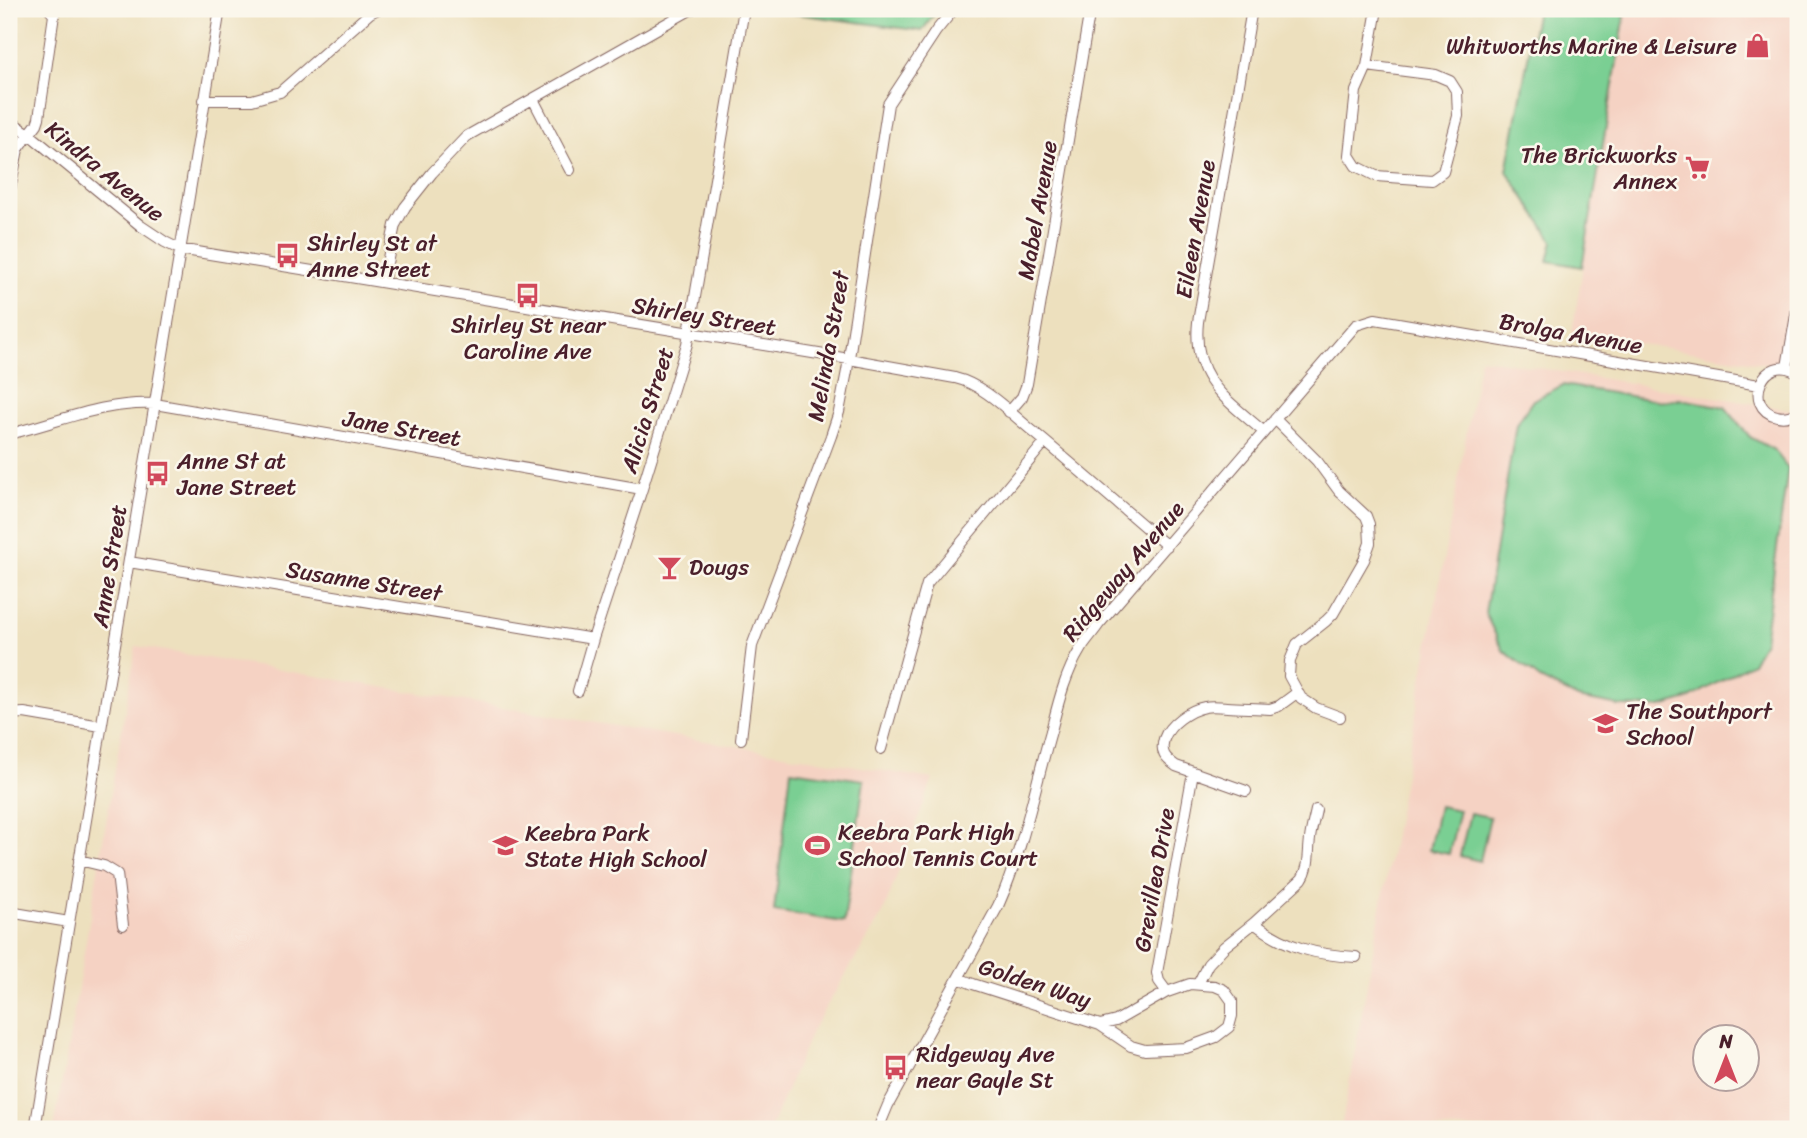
<svg xmlns="http://www.w3.org/2000/svg" width="1807" height="1138" font-family="Sriracha,sans-serif">
	<style>
		.built { fill: #f5d2c3; fill-rule: evenodd }
		.green { fill: #7acf93; stroke: #62775f; stroke-width: 2 }
		.lines { fill: none; stroke-linecap: round; stroke-linejoin: round }
		.street-casing { stroke: #83635e; stroke-width: 12 }
		.street { stroke: #fff; stroke-width: 10 }
		.labels { text-anchor: middle; stroke-width: 5; stroke-linejoin: round; paint-order: stroke }
		.poi-label { font-size: 23px; fill: #4a1f2b; stroke: #fbf7ec; text-anchor: start }
		.street-label { font-size: 23px; fill: #4a1f2b; stroke: #fbf7ec }
	</style>
	<rect width="100%" height="100%" fill="#fbf7ec"/>
	<filter id="ink" filterUnits="userSpaceOnUse"><feTurbulence type="fractalNoise" baseFrequency=".0143" numOctaves="2"/><feDisplacementMap in="SourceGraphic" scale="14" xChannelSelector="R" yChannelSelector="G"/><feConvolveMatrix kernelMatrix="1 2 1 2 8 2 1 2 1" color-interpolation-filters="sRGB"/></filter>
	<filter id="wash" filterUnits="userSpaceOnUse"><feTurbulence type="fractalNoise" baseFrequency=".00686" numOctaves="4" result="noise"/><feDisplacementMap in="SourceGraphic" scale="28" xChannelSelector="R" yChannelSelector="G"/><feGaussianBlur stdDeviation="1.57" result="paint"/><feColorMatrix in="noise" values="0 0 0 0 0 0 0 0 0 0 0 0 0 0 0 0 0 1.4 0 .05"/><feComposite in="paint" operator="in"/></filter>
	<g filter="url(#wash)">
		<rect width="100%" height="100%" fill="#ede0be"/>
		<path class="built" d="M 1626,9 L 1798,9 L 1798,369 L 1572,333 Z
			M 1480,358 L 1798,411 L 1798,1129 L 1341,1129 ZM 1706,1036 L 1748,1036 L 1748,1078 L 1706,1078 Z
			M 136,646 L 933,779 L 883,913 L 811,1032 L 770,1129 L 54,1129 Z"/>
		<path class="green" d="M 761,9 L 938,9 L 922,31 Z
			M 1537,9 L 1626,9 L 1582,267 L 1548,261 L 1553,241 L 1507,171 Z
			M 1563,385 L 1660,401 L 1680,399 L 1725,407 L 1750,437 L 1774,450 L 1788,468 L 1764,642 L 1752,663 L 1688,699 L 1661,707 L 1619,706 L 1578,698 L 1540,679 L 1503,650 L 1485,613 L 1516,425 L 1533,400 Z
			M 791,770 L 864,780 L 844,922 L 774,911 Z
			M 1439,806 L 1459,810 L 1449,854 L 1429,850 Z
			M 1470,813 L 1490,817 L 1480,861 L 1460,856 Z"/>
	</g>
	<g filter="url(#ink)">
		<g class="lines">
			<defs>
				<path id="street" d="M 1252,9 L 1198,322 C 1192,379 1226,399 1264,432
					M 1367,66 L 1436,75 L 1450,81 L 1457,92 L 1458,116 L 1443,172 L 1432,180 L 1376,176 L 1356,166 L 1349,155 L 1356,91 L 1367,66 L 1377,9
					M 533,99 L 570,170
					M 204,100 L 252,100 L 280,92 L 370,13 L 378,9
					M 9,120 L 29,134 L 141,226 L 165,242 L 179,249 L 849,359 L 955,378 C 985,385 1011,414 1035,433 C 1079,470 1123,508 1167,546
					M 9,194 L 18,149 L 37,124 L 39,118 L 54,15 L 49,9
					M 383,282 L 395,225 L 405,207 L 432,173 L 467,136 L 692,9
					M 1787,367 L 1798,303
					M 1798,373 C 1763,350 1741,408 1777,416 C 1785,418 1791,416 1798,412
					M 1009,412 L 1022,397 L 1027,384 L 1090,9
					M 1275,419 L 1317,461 L 1339,491 L 1366,516 L 1369,524 L 1370,543 L 1364,560 L 1333,614 L 1326,621 L 1297,644 L 1290,661 L 1289,676 L 1301,698 L 1316,708 L 1340,717
					M 9,434 C 57,423 104,401 155,404 L 642,489
					M 129,562 L 593,639
					M 578,691 L 593,639 L 642,489 L 687,344 L 744,9
					M 9,714 L 24,713 L 101,726
					M 741,739 L 752,646 L 831,436 L 839,412 L 847,371 L 888,104 L 936,31 L 954,9
					M 881,749 L 927,584 L 1045,442
					M 1246,791 L 1176,766 C 1165,758 1160,753 1164,739 C 1169,724 1189,710 1205,707 C 1212,705 1220,707 1227,707 C 1241,708 1256,708 1270,709 L 1279,706 L 1298,692
					M 79,860 L 104,866 L 117,874 L 123,925
					M 9,912 L 69,922
					M 1254,923 C 1287,948 1316,955 1356,957
					M 958,978 L 973,984 L 1100,1025 L 1131,1046 L 1145,1050 L 1186,1048 L 1216,1037 L 1229,1027 L 1232,1016 L 1232,1001 L 1224,990 L 1215,986 L 1190,984 L 1167,992 L 1116,1021 L 1100,1025
					M 1198,984 L 1208,964 L 1224,947 L 1254,923 L 1302,879 C 1310,867 1308,853 1310,839 C 1311,829 1314,820 1316,810
					M 1167,992 L 1159,981 L 1157,973 L 1193,772
					M 35,1129 L 220,9
					M 878,1129 L 888,1105 L 998,906 C 1023,850 1034,790 1051,731 C 1058,704 1065,674 1080,650 C 1085,641 1093,633 1099,624 L 1356,325 L 1375,319 L 1759,385"/>
			</defs>
			<use href="#street" class="street-casing"/>
			<use href="#street" class="street"/>
		</g>
	</g>
	<defs>
		<symbol id="shop-bare" viewBox="-9 -9 18 18"><path d="M-5-2.5h2.3a2.7 3.5 0 0 1 5.4 0H5L5.5 6h-11ZM-1.5-2.5h3a1.5 2.3 0 0 0-3 0Z" fill="#d1495b" stroke="#fbf7ec" stroke-width="2.5" paint-order="stroke"/></symbol>
		<symbol id="supermarket-bare" viewBox="-9 -9 18 18"><path d="M-6-5.5h2.5l.6 2H6L4.5 2H-2.5L-4.4-4H-6ZM-1.5 3.2a1.3 1.3 0 1 0 .1 0ZM3 3.2a1.3 1.3 0 1 0 .1 0Z" fill="#d1495b" stroke="#fbf7ec" stroke-width="2.5" paint-order="stroke"/></symbol>
		<symbol id="bus-bare" viewBox="-9 -9 18 18"><path d="M-5-6H5V4H4V6H2V4H-2V6H-4V4H-5ZM-3.5-4V0h7V-4ZM-3.5 1.2v1.5H-2V1.2ZM2 1.2v1.5H3.5V1.2Z" fill="#d1495b" stroke="#fbf7ec" stroke-width="2.5" paint-order="stroke"/></symbol>
		<symbol id="bar-bare" viewBox="-9 -9 18 18"><path d="M-6-5H6L.8 .8V4.5H3.5V6h-7V4.5H-.8V.8Z" fill="#d1495b" stroke="#fbf7ec" stroke-width="2.5" paint-order="stroke"/></symbol>
		<symbol id="school-bare" viewBox="-9 -9 18 18"><path d="M0-5L7-2L0 1L-7-2ZM-4 1L0 2.5L4 1V4Q0 6-4 4Z" fill="#d1495b" stroke="#fbf7ec" stroke-width="2.5" paint-order="stroke"/></symbol>
		<symbol id="stadium-bare" viewBox="-9 -9 18 18"><path d="M0-5a6.5 5 0 1 0 0 10a6.5 5 0 1 0 0-10ZM-3.5-1.8h7v3.6h-7Z" fill="#d1495b" stroke="#fbf7ec" stroke-width="2.5" paint-order="stroke"/></symbol>
	</defs>
	<g fill-rule="evenodd">
		<use href="#shop-bare" x="1740" y="28" width="35" height="35"/>
		<use href="#supermarket-bare" x="1680" y="150" width="35" height="35"/>
		<use href="#bus-bare" x="270" y="238" width="35" height="35"/>
		<use href="#bus-bare" x="510" y="278" width="35" height="35"/>
		<use href="#bus-bare" x="140" y="456" width="35" height="35"/>
		<use href="#bar-bare" x="652" y="550" width="35" height="35"/>
		<use href="#school-bare" x="1588" y="706" width="35" height="35"/>
		<use href="#stadium-bare" x="800" y="828" width="35" height="35"/>
		<use href="#school-bare" x="488" y="828" width="35" height="35"/>
		<use href="#bus-bare" x="878" y="1050" width="35" height="35"/>
	</g>
	<g class="labels">
		<g class="poi-label">
			<text x="1737" y="54" text-anchor="end">Whitworths Marine &amp; Leisure</text>
			<text x="1677" y="163" text-anchor="end">The Brickworks<tspan x="1677" dy="26">Annex</tspan></text>
			<text x="307" y="251">Shirley St at<tspan x="307" dy="26">Anne Street</tspan></text>
			<text x="528" y="333" text-anchor="middle">Shirley St near<tspan x="528" dy="26">Caroline Ave</tspan></text>
			<text x="177" y="469">Anne St at<tspan x="177" dy="26">Jane Street</tspan></text>
			<text x="689" y="575">Dougs</text>
			<text x="1626" y="719">The Southport<tspan x="1626" dy="26">School</tspan></text>
			<text x="838" y="840">Keebra Park High<tspan x="838" dy="26">School Tennis Court</tspan></text>
			<text x="525" y="841">Keebra Park<tspan x="525" dy="26">State High School</tspan></text>
			<text x="916" y="1062">Ridgeway Ave<tspan x="916" dy="26">near Gayle St</tspan></text>
		</g>
		<g class="street-label">
			<text transform="translate(105 171) rotate(39)" y="8">Kindra Avenue</text>
			<text transform="translate(1037 210) rotate(-80)" y="8">Mabel Avenue</text>
			<text transform="translate(1195 229) rotate(-80)" y="8">Eileen Avenue</text>
			<text transform="translate(704 316) rotate(9)" y="8">Shirley Street</text>
			<text transform="translate(1571 333) rotate(10)" y="8">Brolga Avenue</text>
			<text transform="translate(828 346) rotate(-80)" y="8">Melinda Street</text>
			<text transform="translate(647 410) rotate(-73)" y="8">Alicia Street</text>
			<text transform="translate(402 428) rotate(10)" y="8">Jane Street</text>
			<text transform="translate(109 566) rotate(-81)" y="8">Anne Street</text>
			<text transform="translate(1123 571) rotate(-50)" y="8">Ridgeway Avenue</text>
			<text transform="translate(364 581) rotate(9)" y="8">Susanne Street</text>
			<text transform="translate(1154 880) rotate(-80)" y="8">Grevillea Drive</text>
			<text transform="translate(1035 983) rotate(18)" y="8">Golden Way</text>
		</g>
	</g>
	<rect width="1807" height="1138" fill="none" stroke="#fbf7ec" stroke-width="35"/>
	<g transform="translate(1726 1058)"><circle r="33" fill="#fbf7ec" stroke="#b4a19f" stroke-width="2"/>
	<path d="M0-5L12 26L0 18L-12 26Z" fill="#d1495b"/>
	<text y="-10" font-size="19" font-weight="bold" text-anchor="middle" fill="#4a1f2b">N</text>
	</g>
</svg>
